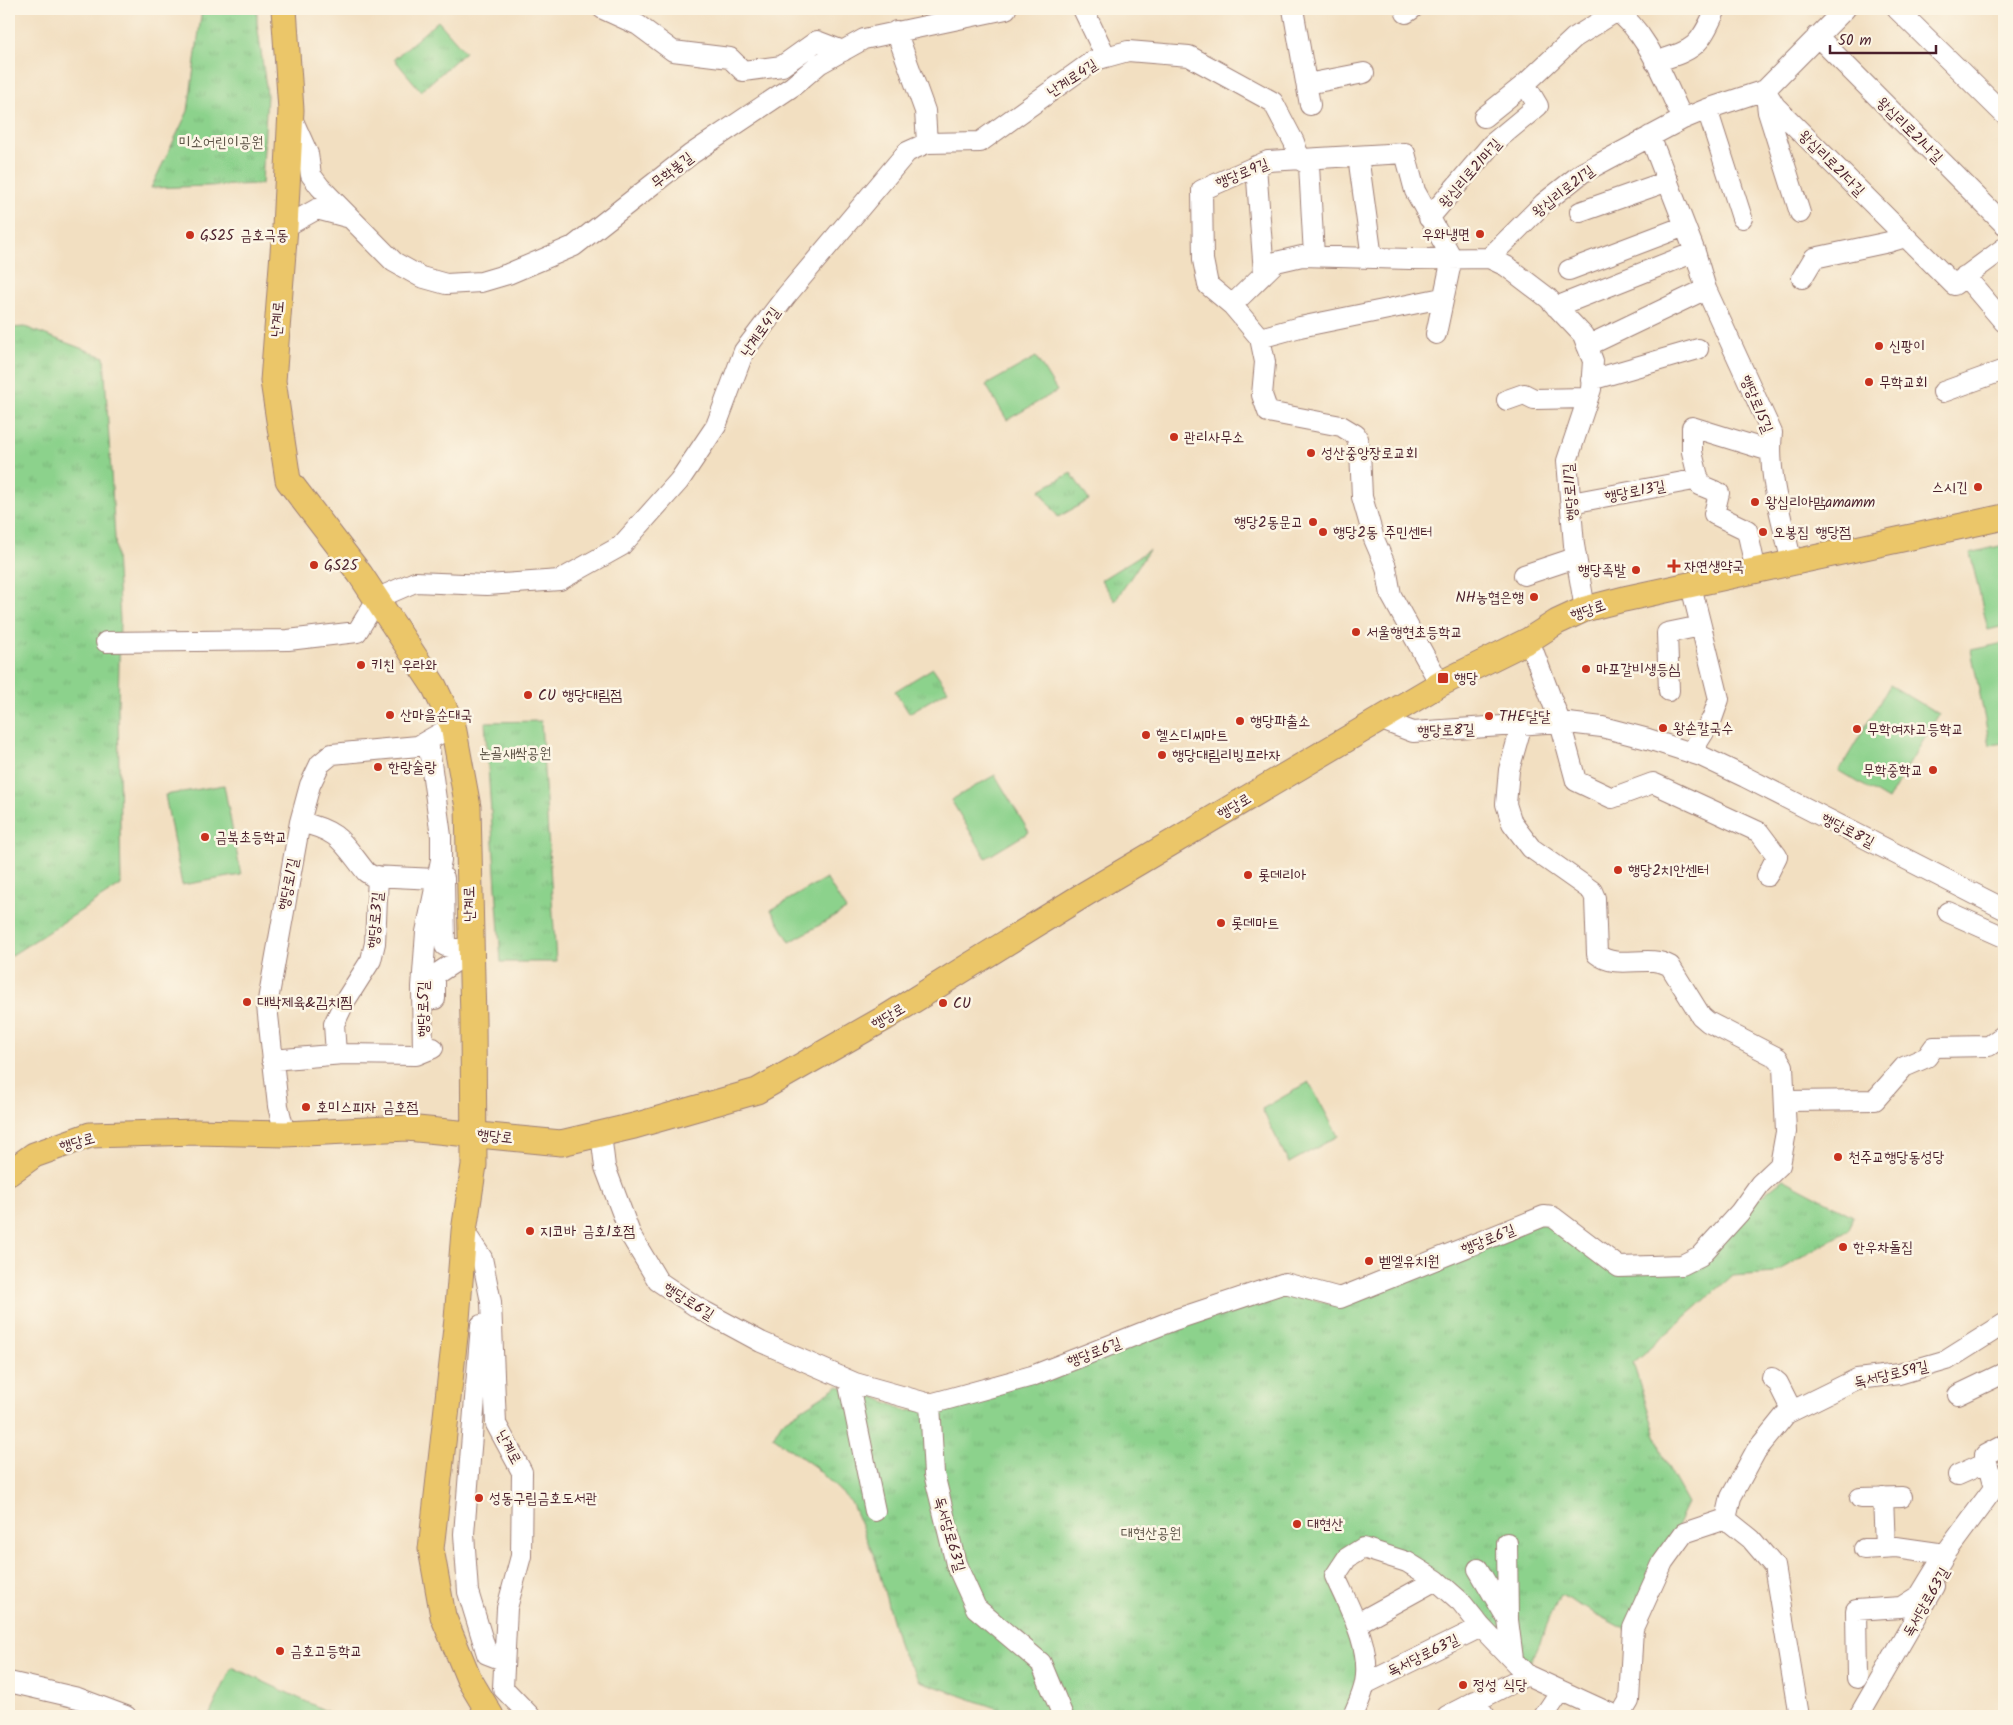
<svg xmlns="http://www.w3.org/2000/svg" width="2013" height="1725" font-family="Kalam,'Poor Story',sans-serif">
	<style>
		.grass { fill: #8cd28c; stroke: #6b785c }
		.park { fill: url(#park-tufts); stroke: #6b785c }
		.lines { fill: none; stroke-linecap: round; stroke-linejoin: round }
		.minor-casing { stroke: #9e7f76; stroke-width: 22 }
		.major-casing { stroke: #9e7f76; stroke-width: 27 }
		.minor { stroke: #fff; stroke-width: 20 }
		.major { stroke: #ebc669; stroke-width: 25 }
		.poi-dot { fill: #c8321e; stroke: #fcf5e5; stroke-width: 2 }
		.labels { text-anchor: middle; stroke-width: 5; stroke-linejoin: round; paint-order: stroke }
		.street-label { font-size: 15px; fill: #4a1f2b; stroke: #fcf5e5 }
		.park-label { font-size: 15px; fill: #5e5548; stroke: #fcf5e5 }
		.poi-label { font-size: 15px; fill: #4a1f2b; stroke: #fcf5e5; text-anchor: start }
	</style>
	<defs>
		<pattern id="park-tufts" width="24" height="20" patternUnits="userSpaceOnUse" patternTransform="scale(1.25)"><rect width="24" height="20" fill="#8cd28c"/><path d="M3 7l-1-3M5 7V3M7 7l1-3M15 17l-1-3M17 17v-4M19 17l1-3" fill="none" stroke="#7ab479"/></pattern>
	</defs>
	<rect width="100%" height="100%" fill="#fcf5e5"/>
	<filter id="ink" filterUnits="userSpaceOnUse"><feTurbulence type="fractalNoise" baseFrequency=".02" numOctaves="2"/><feDisplacementMap in="SourceGraphic" scale="10" xChannelSelector="R" yChannelSelector="G"/><feConvolveMatrix kernelMatrix="1 2 1 2 8 2 1 2 1" color-interpolation-filters="sRGB"/></filter>
	<filter id="wash" filterUnits="userSpaceOnUse"><feTurbulence type="fractalNoise" baseFrequency=".0096" numOctaves="4" result="noise"/><feDisplacementMap in="SourceGraphic" scale="20" xChannelSelector="R" yChannelSelector="G"/><feGaussianBlur stdDeviation="1.12" result="paint"/><feColorMatrix in="noise" values="0 0 0 0 0 0 0 0 0 0 0 0 0 0 0 0 0 1.4 0 .05"/><feComposite in="paint" operator="in"/></filter>
	<g filter="url(#wash)">
		<rect width="100%" height="100%" fill="#f2dfc1"/>
		<path class="grass" d="M 1036,357 L 1057,391 L 1007,420 L 986,385 Z
			M 2004,545 L 2004,626 L 1988,630 L 1970,553 Z
			M 2004,643 L 2004,743 L 1990,745 L 1971,650 Z
			M 1890,685 L 1939,714 L 1888,800 L 1839,771 Z
			M 995,775 L 1029,832 L 986,858 L 951,800 Z
			M 224,785 L 241,875 L 182,885 L 165,795 Z
			M 826,878 L 846,910 L 790,942 L 771,910 Z
			M 1309,1082 L 1338,1136 L 1289,1163 L 1262,1109 Z
			M 232,1667 L 337,1716 L 209,1716 Z"/>
		<path class="park" d="M 202,9 L 257,9 L 257,23 L 267,94 L 262,184 L 151,188 L 188,111 Z
			M 438,21 L 465,52 L 421,91 L 394,59 Z
			M 25,327 L 104,357 L 120,620 L 118,708 L 121,885 L 9,957 L 9,328 Z
			M 1071,473 L 1089,500 L 1058,517 L 1040,490 Z
			M 1149,550 L 1115,601 L 1101,580 Z
			M 933,668 L 948,690 L 909,713 L 895,691 Z
			M 541,721 L 556,962 L 501,962 L 485,722 Z
			M 1783,1179 L 1853,1216 L 1849,1230 L 1774,1273 L 1732,1276 L 1633,1363 L 1664,1460 L 1688,1503 L 1627,1630 L 1560,1595 L 1531,1663 L 1498,1636 L 1366,1545 L 1329,1580 L 1352,1623 L 1359,1684 L 1346,1716 L 1018,1716 L 920,1681 L 900,1650 L 876,1561 L 851,1502 L 815,1467 L 773,1437 L 782,1422 L 838,1386 L 870,1395 L 907,1411 L 953,1405 L 1279,1289 L 1339,1307 L 1544,1222 L 1614,1270 L 1685,1272 L 1759,1198 Z"/>
	</g>
	<g filter="url(#ink)">
		<g class="lines">
			<defs>
				<path id="minor" d="M 603,9 L 638,25 L 673,51 L 730,58 L 743,71 L 782,66 L 817,41 L 843,51
					M 1293,9 L 1310,105
					M 1614,9 C 1650,34 1664,82 1683,119
					M 1897,9 L 2004,114
					M 1406,13 L 1412,9
					M 896,31 L 925,111 L 927,143
					M 1817,36 L 2004,224
					M 1106,57 L 1128,51 L 1189,56 L 1273,102 L 1294,142 L 1300,160
					M 1655,62 C 1695,49 1698,49 1716,9
					M 1307,84 L 1364,73
					M 1765,90 L 1775,106 L 1954,285 L 2004,248
					M 1766,95 L 1768,112 L 1800,213
					M 1707,109 L 1742,218
					M 291,116 L 308,154 L 311,175 L 320,187 L 394,262 L 421,277 L 446,284 L 481,282 L 508,274 L 574,246 L 690,155 L 793,86 L 819,64 L 864,39 L 1006,9
					M 1484,117 L 1525,84 L 1574,38 L 1617,11
					M 1650,136 L 1695,252 L 1706,289 L 1772,433 C 1767,474 1783,524 1792,563
					M 1358,156 L 1372,258
					M 1300,160 L 1309,165 L 1314,256
					M 1256,166 L 1264,273
					M 1580,212 L 1668,181
					M 1429,218 L 1492,144 L 1538,106 L 1525,84
					M 285,227 L 317,209 L 347,217
					M 1489,258 L 1506,266 L 1548,298 L 1583,335 L 1593,361 L 1591,389 L 1567,461 L 1574,545 L 1585,609
					M 1569,270 L 1685,226
					M 1965,276 L 2004,322
					M 1802,278 L 1814,258 L 1889,242 L 1899,239 L 1903,234
					M 1232,305 L 1276,262 L 1302,256 L 1410,259 L 1489,258 L 1544,203 L 1582,173 L 1683,119 L 1707,109 L 1765,90 L 1845,9
					M 1556,307 L 1695,252
					M 1436,334 L 1452,258 L 1415,191 L 1405,153 L 1268,161 L 1202,190 L 1203,260 L 1208,285 L 1232,305 L 1260,338 L 1265,362 L 1262,395 L 1268,412 L 1341,426 L 1356,435 L 1360,450 L 1362,497 L 1374,539 L 1386,567 L 1391,595 L 1440,684
					M 1260,338 L 1300,327 L 1442,298
					M 1587,346 L 1706,289
					M 1591,380 L 1698,349
					M 1943,392 L 2004,370
					M 1507,400 L 1524,394 L 1534,399 L 1587,398
					M 1571,503 L 1699,479
					M 1756,571 L 1747,530 L 1714,514 L 1719,493 L 1700,485 L 1692,452 L 1692,427 L 1770,451
					M 1524,575 L 1575,558
					M 1529,640 L 1560,722 L 1576,781 L 1612,798 L 1653,783 L 1759,832 L 1777,856 L 1767,876
					M 106,642 L 288,640 L 357,632 L 378,598 L 415,582 L 487,585 L 560,580 L 621,546 L 679,481 L 716,426 L 744,351 L 786,296 L 907,152 L 927,143 L 980,142 L 1093,61 L 1106,57 L 1083,9
					M 1669,691 L 1667,633 L 1701,626 L 1691,586
					M 1379,719 L 1413,732 L 1560,722 L 1602,727 L 1648,739 L 1701,756 L 1745,777 L 2004,909
					M 1691,753 L 1712,719 L 1719,699 L 1701,626
					M 300,822 C 340,831 342,842 366,872 L 372,876 L 436,879
					M 444,878 L 445,946 L 470,952
					M 1948,912 L 2004,937
					M 435,999 L 435,975 L 470,952
					M 423,1052 L 422,987 L 426,932 L 441,860 L 441,836 L 428,741
					M 336,1054 L 334,1024 L 345,1001 L 371,960 L 375,943 L 378,876
					M 272,1060 L 343,1054 L 416,1055 L 433,1048
					M 1786,1101 L 1875,1100 L 1904,1067 L 1927,1057 L 1934,1047 L 1989,1046 L 2004,1035
					M 285,1134 L 278,1106 L 267,1006 L 300,822 L 310,785 L 320,764 L 332,754 L 418,746 L 453,726
					M 601,1134 L 605,1167 L 631,1236 L 658,1281 L 698,1308 L 761,1342 L 855,1383 L 930,1404 L 1032,1376 L 1174,1320 L 1285,1283 L 1340,1298 L 1544,1216 L 1553,1217 L 1619,1267 L 1682,1265 L 1700,1256 L 1740,1212 L 1760,1184 L 1780,1165 L 1786,1132 L 1783,1066 L 1778,1058 L 1708,1022 L 1701,1016 L 1670,966 C 1648,953 1618,971 1597,954 L 1595,898 L 1592,891 L 1531,848 L 1512,823 L 1506,804 L 1509,770 L 1522,724
					M 464,1231 L 482,1258 L 491,1302 L 496,1424 L 522,1472 L 521,1556 L 507,1608 L 503,1688 L 530,1716
					M 481,1325 L 464,1534 L 468,1592 L 487,1654 L 500,1659 L 504,1665
					M 1772,1378 L 1778,1383 L 1792,1411
					M 848,1380 L 875,1511
					M 1958,1395 L 2004,1373
					M 930,1404 L 934,1474 L 956,1564 L 976,1608 L 1041,1663 L 1063,1716
					M 1958,1475 L 1987,1462
					M 1994,1488 L 1985,1455 L 2004,1445
					M 1883,1497 L 1885,1547
					M 1860,1498 L 1902,1497
					M 1507,1543 L 1508,1620
					M 1864,1549 L 1896,1547 L 1945,1554
					M 1478,1569 L 1508,1620 L 1513,1659
					M 1356,1624 L 1436,1580
					M 1857,1678 L 1856,1610 L 1901,1607 L 1920,1595 L 1945,1554 L 1994,1488 L 2004,1483
					M 9,1682 L 78,1698 L 126,1716
					M 1365,1684 L 1481,1627
					M 1475,1701 L 1485,1716
					M 1353,1716 C 1357,1706 1363,1694 1365,1683 C 1372,1647 1349,1608 1335,1576 L 1347,1558 L 1363,1548 L 1407,1562 L 1436,1580 L 1461,1602 L 1481,1627 L 1527,1675 L 1616,1716
					M 1447,1716 L 1527,1675
					M 1544,1716 L 1560,1692
					M 1620,1716 L 1629,1701 L 1633,1628 L 1663,1562 L 1684,1533 L 1726,1519
					M 1799,1716 L 1774,1566 L 1751,1539 L 1726,1519 L 1731,1497 L 1756,1451 L 1786,1414 L 1857,1379 L 1899,1374 L 1947,1360 L 2004,1324
					M 1859,1716 L 1934,1586"/>
				<path id="major" d="M 284,9 L 291,110 L 285,227 L 273,381 L 288,480 L 360,574 L 434,686 L 453,726 L 468,807 L 473,1021 L 474,1165 L 464,1231 L 457,1319 L 431,1549 L 443,1616 L 469,1679 L 491,1716
					M 9,1173 L 34,1155 L 90,1135 L 196,1132 L 285,1134 L 407,1128 L 561,1143 L 634,1126 L 757,1091 L 885,1018 L 1085,894 L 1440,684 L 1529,640 L 1557,622 L 1585,609 L 1624,599 L 2004,517"/>
			</defs>
			<use href="#minor" class="minor-casing"/>
			<use href="#major" class="major-casing"/>
			<use href="#minor" class="minor"/>
			<use href="#major" class="major"/>
		</g>
	</g>
	<g class="poi-dot">
		<circle cx="1480" cy="234" r="5"/>
		<circle cx="190" cy="235" r="5"/>
		<circle cx="1879" cy="346" r="5"/>
		<circle cx="1869" cy="382" r="5"/>
		<circle cx="1174" cy="437" r="5"/>
		<circle cx="1311" cy="453" r="5"/>
		<circle cx="1978" cy="487" r="5"/>
		<circle cx="1755" cy="502" r="5"/>
		<circle cx="1313" cy="522" r="5"/>
		<circle cx="1323" cy="532" r="5"/>
		<circle cx="1763" cy="532" r="5"/>
		<circle cx="314" cy="565" r="5"/>
		<path d="M1671.5 558.5h5v5h5v5h-5v5h-5v-5h-5v-5h5z"/>
		<circle cx="1636" cy="570" r="5"/>
		<circle cx="1534" cy="597" r="5"/>
		<circle cx="1356" cy="632" r="5"/>
		<circle cx="361" cy="665" r="5"/>
		<circle cx="1586" cy="669" r="5"/>
		<rect x="1437" y="672" width="12" height="12" rx="2.5"/>
		<circle cx="528" cy="695" r="5"/>
		<circle cx="390" cy="715" r="5"/>
		<circle cx="1489" cy="716" r="5"/>
		<circle cx="1240" cy="721" r="5"/>
		<circle cx="1663" cy="728" r="5"/>
		<circle cx="1857" cy="729" r="5"/>
		<circle cx="1146" cy="735" r="5"/>
		<circle cx="1162" cy="755" r="5"/>
		<circle cx="378" cy="767" r="5"/>
		<circle cx="1933" cy="770" r="5"/>
		<circle cx="205" cy="837" r="5"/>
		<circle cx="1618" cy="870" r="5"/>
		<circle cx="1248" cy="875" r="5"/>
		<circle cx="1221" cy="923" r="5"/>
		<circle cx="247" cy="1002" r="5"/>
		<circle cx="943" cy="1003" r="5"/>
		<circle cx="306" cy="1107" r="5"/>
		<circle cx="1838" cy="1157" r="5"/>
		<circle cx="530" cy="1231" r="5"/>
		<circle cx="1843" cy="1247" r="5"/>
		<circle cx="1369" cy="1261" r="5"/>
		<circle cx="479" cy="1498" r="5"/>
		<circle cx="1297" cy="1524" r="5"/>
		<circle cx="280" cy="1651" r="5"/>
		<circle cx="1463" cy="1685" r="5"/>
	</g>
	<g class="labels">
		<g class="street-label">
			<text transform="translate(1072 78) rotate(-33)" y="5">난계로4길</text>
			<text transform="translate(1910 130) rotate(45)" y="5">왕십리로21나길</text>
			<text transform="translate(1832 163) rotate(45)" y="5">왕십리로21다길</text>
			<text transform="translate(672 170) rotate(-38)" y="5">무학봉길</text>
			<text transform="translate(1242 173) rotate(-22)" y="5">행당로9길</text>
			<text transform="translate(1470 173) rotate(-49)" y="5">왕십리로21마길</text>
			<text transform="translate(1563 191) rotate(-38)" y="5">왕십리로21길</text>
			<text transform="translate(277 319) rotate(-86)" y="5">난계로</text>
			<text transform="translate(760 332) rotate(-55)" y="5">난계로4길</text>
			<text transform="translate(1757 404) rotate(67)" y="5">행당로15길</text>
			<text transform="translate(1635 491) rotate(-11)" y="5">행당로13길</text>
			<text transform="translate(1570 492) rotate(-94)" y="5">행당로11길</text>
			<text transform="translate(1588 610) rotate(-19)" y="5">행당로</text>
			<text transform="translate(1446 730) rotate(-2)" y="5">행당로8길</text>
			<text transform="translate(1234 806) rotate(-31)" y="5">행당로</text>
			<text transform="translate(1848 830) rotate(27)" y="5">행당로8길</text>
			<text transform="translate(288 884) rotate(-79)" y="5">행당로1길</text>
			<text transform="translate(469 904) rotate(-91)" y="5">난계로</text>
			<text transform="translate(375 920) rotate(-85)" y="5">행당로3길</text>
			<text transform="translate(423 1009) rotate(-90)" y="5">행당로5길</text>
			<text transform="translate(888 1016) rotate(-31)" y="5">행당로</text>
			<text transform="translate(495 1136) rotate(6)" y="5">행당로</text>
			<text transform="translate(77 1142) rotate(-16)" y="5">행당로</text>
			<text transform="translate(1488 1239) rotate(-22)" y="5">행당로6길</text>
			<text transform="translate(689 1301) rotate(32)" y="5">행당로6길</text>
			<text transform="translate(1094 1352) rotate(-21)" y="5">행당로6길</text>
			<text transform="translate(1891 1374) rotate(-13)" y="5">독서당로59길</text>
			<text transform="translate(509 1447) rotate(62)" y="5">난계로</text>
			<text transform="translate(950 1534) rotate(74)" y="5">독서당로63길</text>
			<text transform="translate(1926 1602) rotate(-60)" y="5">독서당로63길</text>
			<text transform="translate(1423 1655) rotate(-26)" y="5">독서당로63길</text>
		</g>
		<g class="park-label">
			<text x="221" y="147">미소어린이공원</text>
			<text x="515" y="758">논골새싹공원</text>
			<text x="1151" y="1538">대현산공원</text>
		</g>
		<g class="poi-label">
			<text x="1470" y="239" text-anchor="end">우와냉면</text>
			<text x="200" y="240">GS25 금호극동</text>
			<text x="1889" y="351">신팡이</text>
			<text x="1879" y="387">무학교회</text>
			<text x="1184" y="442">관리사무소</text>
			<text x="1321" y="458">성산중앙장로교회</text>
			<text x="1968" y="492" text-anchor="end">스시긴</text>
			<text x="1765" y="507">왕십리아맘amamm</text>
			<text x="1303" y="527" text-anchor="end">행당2동문고</text>
			<text x="1333" y="537">행당2동 주민센터</text>
			<text x="1773" y="537">오봉집 행당점</text>
			<text x="324" y="570">GS25</text>
			<text x="1684" y="571">자연생약국</text>
			<text x="1626" y="575" text-anchor="end">행당족발</text>
			<text x="1524" y="602" text-anchor="end">NH농협은행</text>
			<text x="1366" y="637">서울행현초등학교</text>
			<text x="371" y="670">키친 우라와</text>
			<text x="1596" y="674">마포갈비생등심</text>
			<text x="1454" y="683">행당</text>
			<text x="538" y="700">CU 행당대림점</text>
			<text x="400" y="720">산마을순대국</text>
			<text x="1499" y="721">THE달달</text>
			<text x="1250" y="726">행당파출소</text>
			<text x="1673" y="733">왕손칼국수</text>
			<text x="1867" y="734">무학여자고등학교</text>
			<text x="1156" y="740">헬스디씨마트</text>
			<text x="1172" y="760">행당대림리빙프라자</text>
			<text x="388" y="772">한랑술랑</text>
			<text x="1923" y="775" text-anchor="end">무학중학교</text>
			<text x="215" y="842">금북초등학교</text>
			<text x="1628" y="875">행당2치안센터</text>
			<text x="1258" y="880">롯데리아</text>
			<text x="1231" y="928">롯데마트</text>
			<text x="257" y="1007">대박제육&amp;김치찜</text>
			<text x="953" y="1008">CU</text>
			<text x="316" y="1112">호미스피자 금호점</text>
			<text x="1848" y="1162">천주교행당동성당</text>
			<text x="540" y="1236">지코바 금호1호점</text>
			<text x="1853" y="1252">한우차돌집</text>
			<text x="1379" y="1266">벧엘유치원</text>
			<text x="489" y="1503">성동구립금호도서관</text>
			<text x="1307" y="1529">대현산</text>
			<text x="290" y="1656">금호고등학교</text>
			<text x="1473" y="1690">정성 식당</text>
		</g>
	</g>
	<rect width="2013" height="1725" fill="none" stroke="#fcf5e5" stroke-width="30"/>
	<path d="M1830 45v8h106v-8" fill="none" stroke="#4a1f2b" stroke-width="2.5"/>
	<text x="1838" y="45" font-size="15" fill="#4a1f2b" stroke="#fcf5e5" stroke-width="4" paint-order="stroke">50 m</text>
</svg>
